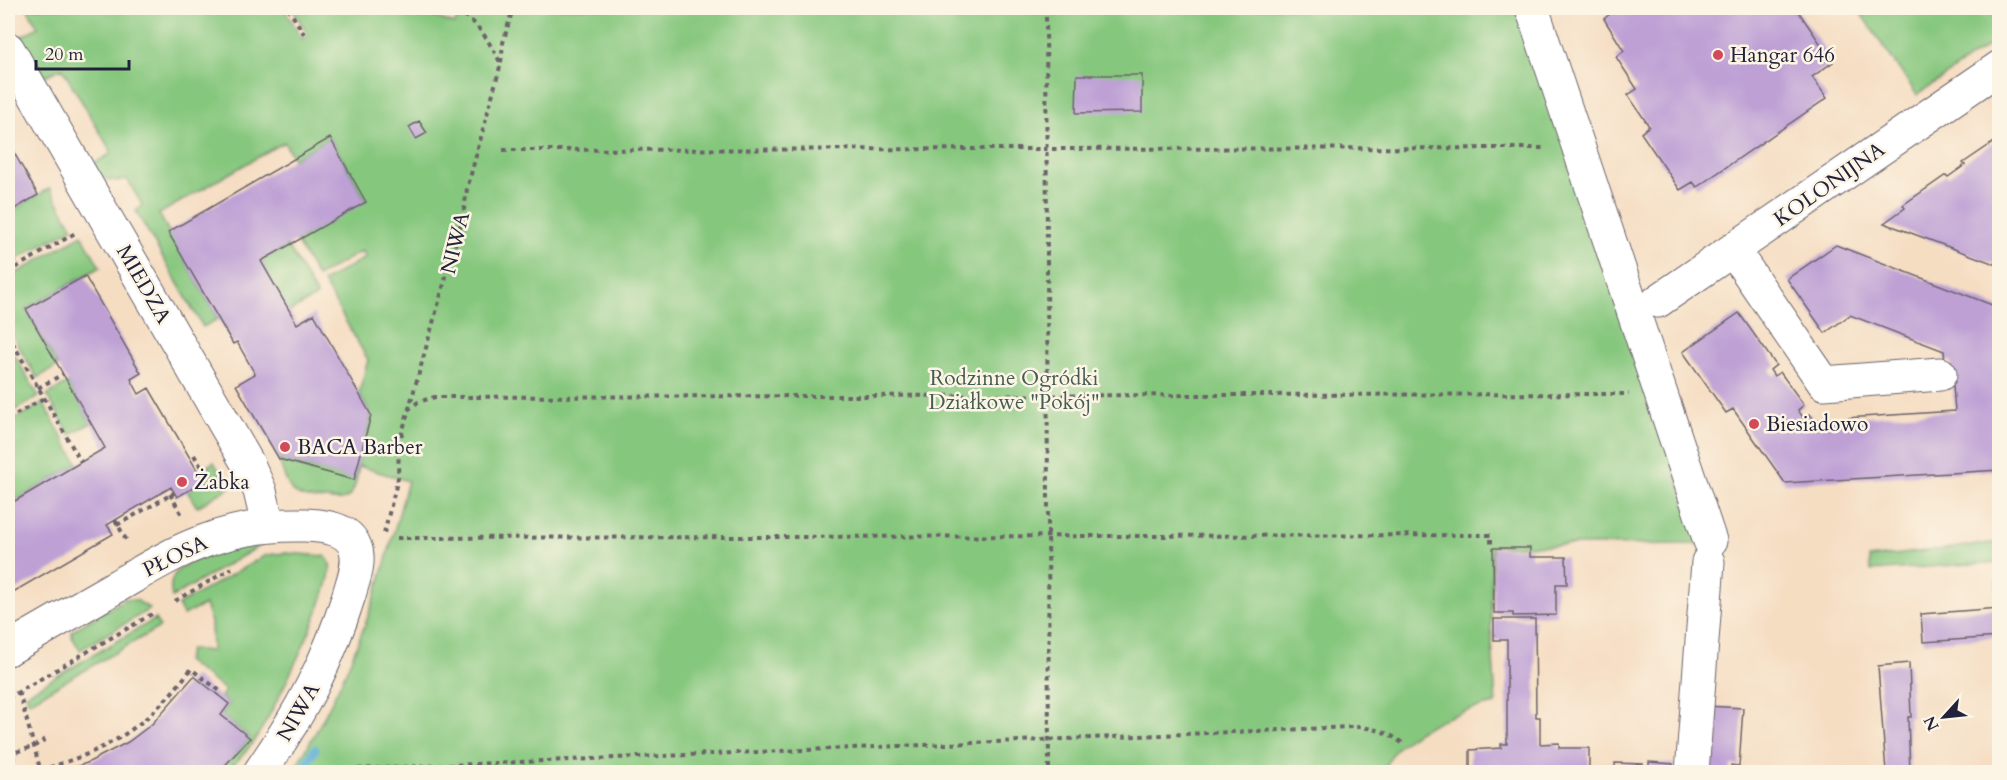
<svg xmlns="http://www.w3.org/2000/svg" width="2007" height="780" font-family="Cardo,serif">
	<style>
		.green { fill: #86c77e; stroke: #54745c; stroke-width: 1.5 }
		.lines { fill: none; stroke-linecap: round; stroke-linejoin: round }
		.stream { stroke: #59add5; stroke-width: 9 }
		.building { fill: #bea0d5 }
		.minor-casing { stroke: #6c636a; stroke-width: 35 }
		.path { stroke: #6c636a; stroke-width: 4; stroke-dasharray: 4.5 4.5; stroke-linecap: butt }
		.minor { stroke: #fff; stroke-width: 33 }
		.poi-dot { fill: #d1495b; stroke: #fcf5e5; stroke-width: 2 }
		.labels { text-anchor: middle; stroke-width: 5; stroke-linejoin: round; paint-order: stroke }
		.poi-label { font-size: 21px; fill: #22223b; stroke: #fcf5e5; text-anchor: start }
		.street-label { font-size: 21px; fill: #22223b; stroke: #fcf5e5 }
		.park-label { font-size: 21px; fill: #455c52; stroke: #fcf5e5 }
	</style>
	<rect width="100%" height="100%" fill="#fcf5e5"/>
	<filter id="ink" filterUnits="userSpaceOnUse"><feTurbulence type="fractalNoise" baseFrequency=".0167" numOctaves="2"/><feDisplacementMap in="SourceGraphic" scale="12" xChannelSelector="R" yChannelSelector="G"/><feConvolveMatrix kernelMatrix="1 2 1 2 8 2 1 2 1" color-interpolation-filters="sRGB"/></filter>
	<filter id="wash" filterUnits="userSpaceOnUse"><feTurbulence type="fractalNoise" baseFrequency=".008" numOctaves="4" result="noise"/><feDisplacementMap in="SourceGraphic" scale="24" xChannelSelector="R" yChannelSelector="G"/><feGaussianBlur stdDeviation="1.35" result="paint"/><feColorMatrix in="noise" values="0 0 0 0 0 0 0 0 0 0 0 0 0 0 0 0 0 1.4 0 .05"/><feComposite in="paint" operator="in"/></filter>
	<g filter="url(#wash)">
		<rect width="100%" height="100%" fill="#f5ddc2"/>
		<path class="green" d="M 27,8 L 284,8 L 302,39 L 308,35 L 292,8 L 325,8 L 327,10 L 331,8 L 428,8 L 434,17 L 455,24 L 460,8 L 1522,8 L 1699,544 L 1492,546 L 1491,627 L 1496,704 C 1464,710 1426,722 1400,745 C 1392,752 1387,763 1382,772 L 292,772 C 326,719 354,659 374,599 C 387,560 397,520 408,481 L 359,466 C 357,475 356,491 348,497 C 342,502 333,500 326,499 C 291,499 289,492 279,459 L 354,479 L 371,415 L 359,393 L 368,360 L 323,282 L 366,257 L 362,251 L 317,277 L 296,241 L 366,201 L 330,138 L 294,159 L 284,142 L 159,214 L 218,319 L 203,327 L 136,211 L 142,205 L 127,179 C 113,183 100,180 93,167 L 95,163 L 112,153 L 62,68 L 43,77 L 20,41 L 22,36 L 38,27 Z
			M 1857,8 L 1987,8 L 1999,26 L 1999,38 L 1917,95 Z
			M 50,188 L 73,228 L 17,259 L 8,242 L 8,213 Z
			M 82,235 L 100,267 L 26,309 L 58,366 L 37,378 L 8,328 L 8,278 Z
			M 288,246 L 317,296 L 289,312 L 261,261 Z
			M 8,344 L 39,397 L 8,414 Z
			M 68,383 L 91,423 L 70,435 L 47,395 Z
			M 43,403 L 78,464 L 8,505 L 8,433 L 12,421 Z
			M 214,462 L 229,488 L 197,507 L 187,491 L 212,477 L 207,466 Z
			M 1999,542 L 1999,562 L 1871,571 L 1869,558 Z
			M 263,544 L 172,597 C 170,589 170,581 175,574 C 186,557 243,547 263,544 Z
			M 285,553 L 325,556 C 328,559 329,560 330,564 C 335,587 274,710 259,733 C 250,748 239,760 226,772 L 219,772 L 250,738 L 221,715 L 229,704 L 221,697 L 225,690 L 186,661 L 190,649 L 212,651 L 211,622 L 205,605 L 183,615 L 178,605 L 266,555 Z
			M 125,599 L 136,600 L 150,609 L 80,650 L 72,637 L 72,631 Z
			M 155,619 L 160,627 L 29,702 L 26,694 Z"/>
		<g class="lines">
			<path class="stream" d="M 301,772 L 315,749"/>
		</g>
		<g id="blocks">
			<path class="building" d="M 1607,8 L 1796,8 L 1833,62 L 1812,77 L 1827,98 L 1697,187 L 1693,182 L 1680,190 L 1641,133 L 1649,126 L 1628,95 L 1637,89 L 1616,57 L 1624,51 L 1604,19 L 1611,13 Z
				M 1077,75 L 1142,75 L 1142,112 L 1076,113 Z
				M 419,121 L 427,133 L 416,139 L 409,127 Z
				M 330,138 L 366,202 L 261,261 L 297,324 L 314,314 L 371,415 L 354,480 L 279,459 L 236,385 L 255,374 L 237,342 L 233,344 L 168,232 Z
				M 2000,138 L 2000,266 L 1884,223 L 1905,208 L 1903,205 L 1946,175 L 1948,177 L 1965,165 L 1963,163 Z
				M 8,142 L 38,195 L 8,213 Z
				M 1836,245 L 2000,308 L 2000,470 L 1785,483 L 1733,409 L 1726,413 L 1683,352 L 1739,313 L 1776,365 L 1770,370 L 1774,376 L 1780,372 L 1804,405 L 1798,410 L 1804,419 L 1810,414 L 1814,420 L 1955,411 L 1951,361 L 1945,361 L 1944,351 L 1850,315 L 1825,333 L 1787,279 Z
				M 85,276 L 141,373 L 131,379 L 139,394 L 149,388 L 204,482 L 177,497 L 171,487 L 107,525 L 113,534 L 8,595 L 8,505 L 105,448 L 26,309 Z
				M 1493,548 L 1530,548 L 1530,557 L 1566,557 L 1567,584 L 1556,584 L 1556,615 L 1513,616 L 1513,613 L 1494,613 Z
				M 2000,579 L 2000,606 L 1998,606 L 1995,580 Z
				M 2000,608 L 2000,637 L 1923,642 L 1921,614 Z
				M 1494,619 L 1535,619 L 1536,717 L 1540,717 L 1540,744 L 1559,743 L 1559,748 L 1589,748 L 1589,772 L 1419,772 L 1419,770 L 1470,769 L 1470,750 L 1501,748 L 1501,744 L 1507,744 L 1507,640 L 1494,640 Z
				M 1909,663 L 1911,717 L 1908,717 L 1910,772 L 1886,772 L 1878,666 Z
				M 194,676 L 229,704 L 221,715 L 250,738 L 219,772 L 60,772 L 87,763 L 128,742 L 152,724 Z
				M 1706,706 L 1743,708 L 1739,766 L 1731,765 L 1730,772 L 1701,772 Z
				M 1649,762 L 1673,764 L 1673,772 L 1649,772 Z
				M 1615,763 L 1643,764 L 1642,772 L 1615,772 Z"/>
		</g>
	</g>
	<g filter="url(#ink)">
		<use href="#blocks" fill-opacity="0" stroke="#6c636a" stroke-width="1.5"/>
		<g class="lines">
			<defs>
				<path id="minor" d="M 1532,8 L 1710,541
					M 8,49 L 248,464 L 260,491 L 268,525
					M 1733,250 L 1824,383 L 1940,374
					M 1658,301 L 2000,67
					M 8,649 C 44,628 81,607 117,586 C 145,570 172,553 202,542 C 235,529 268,524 304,525 C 321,526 348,527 355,547 C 361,562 353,580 349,595 C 328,663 300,714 260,772
					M 1692,772 L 1708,562"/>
			</defs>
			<use href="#minor" class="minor-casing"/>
			<path class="path" d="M 288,8 L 304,34
				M 432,8 L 437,15
				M 448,8 C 474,14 488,40 500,62
				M 1046,8 L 1049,772
				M 460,10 L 471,8
				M 503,150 L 1544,148
				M 8,251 L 16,266
				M 8,272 L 77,232
				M 8,335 L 81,462
				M 38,388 L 63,374
				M 408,410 L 418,402 L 435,397 L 1629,394
				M 8,419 L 44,398
				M 194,455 L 207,477
				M 170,494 L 182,515
				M 115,520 L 128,543
				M 117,525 L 174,493
				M 384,533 L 398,478 L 399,444 L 463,216 L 467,189 L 501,63 L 503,43 L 513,8
				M 397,538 L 1491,535 L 1491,546
				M 175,601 L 232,568
				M 19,692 L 41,772
				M 8,698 L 152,614
				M 8,738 L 17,772
				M 8,754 L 33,747 L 46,739
				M 331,770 L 1351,727 C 1371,727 1387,731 1402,743
				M 32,772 C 105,753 145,730 191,669 L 220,691 L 217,695"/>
			<use href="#minor" class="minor"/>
		</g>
	</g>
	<g class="poi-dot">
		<circle cx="1718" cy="55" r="6"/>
		<circle cx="1754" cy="424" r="6"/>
		<circle cx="285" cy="447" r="6"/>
		<circle cx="182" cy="482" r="6"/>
	</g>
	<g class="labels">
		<g class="poi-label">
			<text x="1730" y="62">Hangar 646</text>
			<text x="1766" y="431">Biesiadowo</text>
			<text x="297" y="454">BACA Barber</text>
			<text x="194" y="489">Żabka</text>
		</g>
		<g class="street-label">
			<text transform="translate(1829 184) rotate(-35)" y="7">KOLONIJNA</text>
			<text transform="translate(455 243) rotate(-76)" y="7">NIWA</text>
			<text transform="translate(144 284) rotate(60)" y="7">MIEDZA</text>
			<text transform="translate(175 556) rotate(-26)" y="7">PŁOSA</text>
			<text transform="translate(298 712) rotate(-60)" y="7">NIWA</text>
		</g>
		<g class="park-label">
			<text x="1014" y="385">Rodzinne Ogródki<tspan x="1014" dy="24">Działkowe "Pokój"</tspan></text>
		</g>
	</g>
	<rect width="2007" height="780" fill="none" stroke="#fcf5e5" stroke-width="30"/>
	<g transform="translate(1944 717) rotate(243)" stroke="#fcf5e5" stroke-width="4.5" paint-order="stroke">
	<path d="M0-4.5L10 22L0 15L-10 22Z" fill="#22223b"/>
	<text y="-9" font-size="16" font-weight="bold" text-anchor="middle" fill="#22223b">N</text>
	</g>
	<path d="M36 60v9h93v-9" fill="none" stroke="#22223b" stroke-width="3"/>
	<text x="45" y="60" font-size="18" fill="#22223b" stroke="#fcf5e5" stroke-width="4.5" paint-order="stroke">20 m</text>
</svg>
